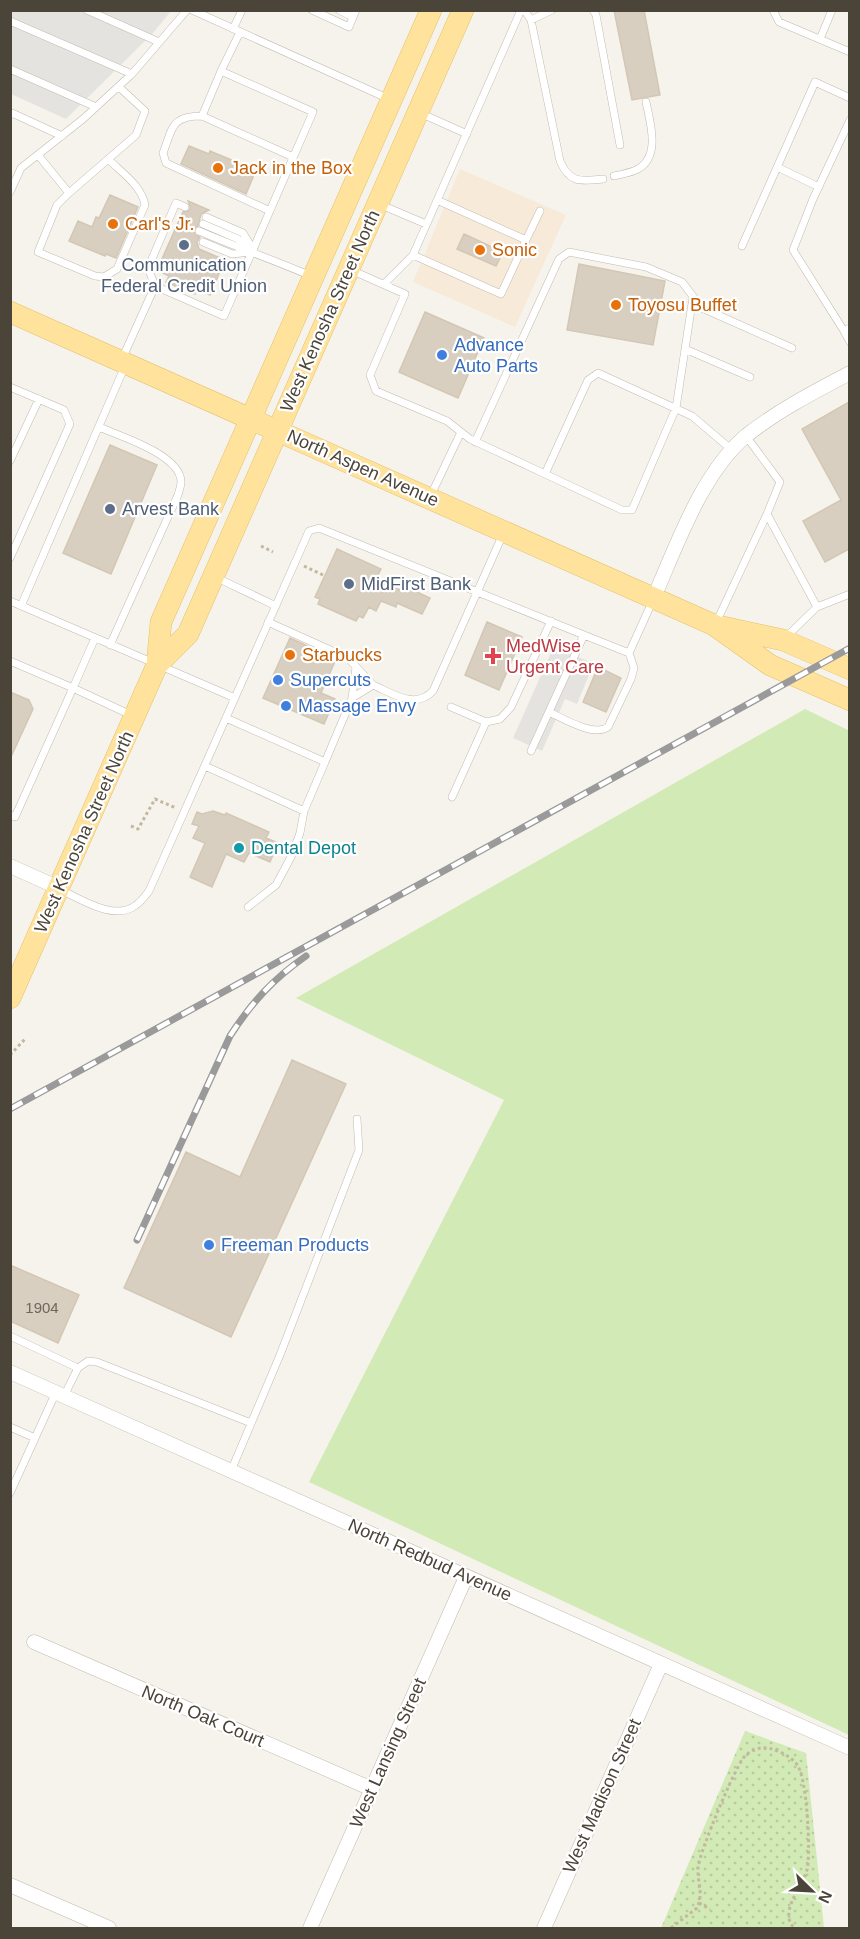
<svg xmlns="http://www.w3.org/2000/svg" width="860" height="1939" font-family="Arial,sans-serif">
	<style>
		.commercial { fill: #f7ead8 }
		.grass { fill: #d2eab5 }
		.park { fill: url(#park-dots) }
		.parking { fill: #e5e3e0 }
		.building { fill: #d8cfc1; stroke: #d3c7b4; stroke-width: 1.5 }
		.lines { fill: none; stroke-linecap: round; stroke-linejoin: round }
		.service-casing { stroke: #c2bbae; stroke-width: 8 }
		.minor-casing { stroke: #c2bbae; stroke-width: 15 }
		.primary-casing { stroke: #e6c16a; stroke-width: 22 }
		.path { stroke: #c4b79f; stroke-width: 3; stroke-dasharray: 3 3; stroke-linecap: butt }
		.service { stroke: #fff; stroke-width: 7 }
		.minor { stroke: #fff; stroke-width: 14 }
		.primary { stroke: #ffe39c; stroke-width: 21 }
		.rail-casing { stroke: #9a9a9a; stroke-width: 7 }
		.rail { stroke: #fff; stroke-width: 4.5; stroke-dasharray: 14; stroke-linecap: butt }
		.food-dot { fill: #e8710a; stroke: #fff; stroke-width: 2 }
		.service-dot { fill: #5c6f8a; stroke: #fff; stroke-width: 2 }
		.shop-dot { fill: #3f7fe0; stroke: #fff; stroke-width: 2 }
		.health-dot { fill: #e0444e; stroke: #fff; stroke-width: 2 }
		.culture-dot { fill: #0f9aa8; stroke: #fff; stroke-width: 2 }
		.labels { text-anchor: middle; stroke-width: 4.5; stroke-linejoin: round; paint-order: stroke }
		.number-label { font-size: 15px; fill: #6e675b }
		.food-label { font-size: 18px; fill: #c56008; stroke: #fff; text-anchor: start }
		.service-label { font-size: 18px; fill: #4e5e75; stroke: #fff; text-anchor: start }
		.street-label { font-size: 18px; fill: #4b4439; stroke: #fff }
		.shop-label { font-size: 18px; fill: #366cbe; stroke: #fff; text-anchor: start }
		.health-label { font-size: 18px; fill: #be3a42; stroke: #fff; text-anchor: start }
		.culture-label { font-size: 18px; fill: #0d838f; stroke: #fff; text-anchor: start }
	</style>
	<defs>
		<pattern id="park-dots" width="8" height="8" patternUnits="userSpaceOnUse" patternTransform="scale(1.5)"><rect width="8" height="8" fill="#d2eab5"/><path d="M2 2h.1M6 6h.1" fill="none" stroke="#b6ca9c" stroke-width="1.8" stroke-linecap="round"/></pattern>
	</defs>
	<rect width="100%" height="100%" fill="#f6f3ec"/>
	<path class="commercial" d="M 460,169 L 566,215 L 515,327 L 413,282 Z"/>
	<path class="grass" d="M 805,709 L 850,731 L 849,1735 L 309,1482 L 504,1100 L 296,998 Z"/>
	<path class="park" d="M 745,1731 L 806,1753 L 824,1928 L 661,1928 Z"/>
	<path class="parking" d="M 11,11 L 171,11 L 153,33 L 66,119 L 11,94 Z
		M 553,648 L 594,663 L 577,704 L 565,699 L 542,751 L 513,738 Z"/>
	<path class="building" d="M 614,10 L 644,10 L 660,95 L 632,100 Z
		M 189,146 L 209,154 L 210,151 L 256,170 L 246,194 L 181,164 Z
		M 110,195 L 138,207 L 116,258 L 106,254 L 105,256 L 69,241 L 78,221 L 92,227 L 96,217 L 99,218 Z
		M 188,201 L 209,210 L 201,214 L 198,226 L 194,229 L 195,235 L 200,237 L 197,242 L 199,249 L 225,260 L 210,295 L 197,289 L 195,294 L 166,282 L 169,276 L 157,270 L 183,212 L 190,210 L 190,206 Z
		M 464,234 L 503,252 L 496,266 L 457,249 Z
		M 579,264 L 665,281 L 653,345 L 567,330 Z
		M 425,312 L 484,338 L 458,398 L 399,372 Z
		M 849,402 L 849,549 L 825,562 L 803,521 L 841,500 L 802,429 Z
		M 110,445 L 157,465 L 111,574 L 63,553 Z
		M 337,549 L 381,569 L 376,579 L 400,590 L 402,585 L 430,598 L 422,614 L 397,603 L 396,607 L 381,601 L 376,611 L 369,607 L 363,618 L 359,616 L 356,621 L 318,604 L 320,599 L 315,597 Z
		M 487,622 L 522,637 L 499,690 L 465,675 Z
		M 290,638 L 336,659 L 321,693 L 335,699 L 324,724 L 263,698 Z
		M 598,667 L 621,678 L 606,712 L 583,702 Z
		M 10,692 L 29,700 L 33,709 L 10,759 Z
		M 213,811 L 225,815 L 226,813 L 269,832 L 266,838 L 278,843 L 270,862 L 249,853 L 244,862 L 226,854 L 212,887 L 190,877 L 205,843 L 193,838 L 199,826 L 192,824 L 197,812 L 202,814 Z
		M 292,1060 L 346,1084 L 231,1337 L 124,1288 L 186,1152 L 240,1177 Z
		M 10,1265 L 79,1295 L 58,1343 L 10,1321 Z"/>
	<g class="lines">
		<defs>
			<path id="service" d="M 87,10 L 159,42
				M 192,10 L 389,99
				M 312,10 L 349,27 L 356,10
				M 339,10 L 353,17
				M 524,10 L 531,20 L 552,10
				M 593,10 L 596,15 L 620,145
				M 773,10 L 779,22 L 850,52
				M 531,20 L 560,161 C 570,184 581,181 603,179
				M 10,21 L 132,74
				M 233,29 L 242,10
				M 820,39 L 832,10
				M 10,69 L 96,107
				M 221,71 L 202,116 L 293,157
				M 420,113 L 467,134
				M 10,115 L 12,113 L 62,136
				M 202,116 C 171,116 173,127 163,153 L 166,163 L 270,211
				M 38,155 L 69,193
				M 108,159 C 121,172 142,186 145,205 L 117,269 L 104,277 L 95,276 L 38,252 L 57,205 L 69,193 L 136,135 L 145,111 L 119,87
				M 777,167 L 819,187
				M 614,176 C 622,174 631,173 638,169 C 661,156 650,122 646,102
				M 10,192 L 21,168 L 83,119 L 132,74 L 187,10
				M 379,204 L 426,224
				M 206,217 L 243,233 L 254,251
				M 203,224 L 238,239 L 249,248
				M 199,231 C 236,247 274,260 311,276
				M 526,240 L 540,211
				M 203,242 L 232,254 L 251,252
				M 742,246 L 815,82 L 850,98
				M 413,255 L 501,294 L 526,240 L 437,200
				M 351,270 L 405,294 L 370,375 L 376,391 L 447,421 L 470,439 L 545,474 L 588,380 L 598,373 L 692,416 L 732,450
				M 384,284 L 413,255 L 521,10
				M 155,286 L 148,268 L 176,203 L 185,207
				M 850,328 L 844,331 L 850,342
				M 844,331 L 793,250 L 813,199 L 850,120
				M 685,349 L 750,377
				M 122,359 L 155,286 L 224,316 L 313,112 L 221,71 L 240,32
				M 10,387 L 64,410 L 70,424 L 10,558
				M 99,427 C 120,436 181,455 181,482 C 181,486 179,491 178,495 L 110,645
				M 746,436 L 780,482 L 767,514
				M 475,442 L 559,259 L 569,252 L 646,267 L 682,282 L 702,308 L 792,348
				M 10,461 L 39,399
				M 545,474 L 622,510 L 632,510 L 676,408 L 693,297
				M 431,495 L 461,432
				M 215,577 L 276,606
				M 10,601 L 235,698
				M 21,606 L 125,366
				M 268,622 L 348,658 L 373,685
				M 716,623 L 767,514 L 817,607
				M 785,638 L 817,607 L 850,594
				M 10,661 L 73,688 L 95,638
				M 352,698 L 356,667
				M 451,707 L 486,722 L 500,719 L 511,707 L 551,621
				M 549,712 C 564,719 594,737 608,727 L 631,679 L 634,668 L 629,653
				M 226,718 L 325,762 L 304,811 L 300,833 L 291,857 L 276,885 L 248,907
				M 531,751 L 584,635 L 629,653 L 653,600
				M 325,762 L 352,698 L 373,685 C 392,693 415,710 433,691 L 503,534
				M 205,766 L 304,811
				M 452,797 L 486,722
				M 10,815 L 15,817 L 73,688 L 131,715
				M 61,890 C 81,899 115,922 136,905 C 141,902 145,896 149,891 L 309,531 L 319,528 L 584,635
				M 10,1336 L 78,1368
				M 64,1396 L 78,1368 L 88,1361 L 97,1362 L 251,1423
				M 10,1427 L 35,1438
				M 231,1471 L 280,1355 L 359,1150 L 357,1119
				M 10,1493 L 56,1392"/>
			<path id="minor" d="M 654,597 C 677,545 702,472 747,435 C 779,410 814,392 850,373
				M 10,866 L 59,888
				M 10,1372 L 850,1748
				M 34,1642 L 372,1789
				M 10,1885 L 109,1928
				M 310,1928 L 466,1577
				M 544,1928 L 661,1664"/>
			<path id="primary" d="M 10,312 L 714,625 L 770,665 L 850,700
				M 723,627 L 783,640 L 850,669
				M 157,665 L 188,634 L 463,10
				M 10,998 L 157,665 L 161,622 L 431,10"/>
		</defs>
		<use href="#service" class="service-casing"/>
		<use href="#minor" class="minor-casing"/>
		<use href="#primary" class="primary-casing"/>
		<path class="path" d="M 261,546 L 273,552
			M 304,566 L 323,575
			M 131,826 L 138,829 L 155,799 L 176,808
			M 10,1055 L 25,1039
			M 699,1903 L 710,1909
			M 671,1928 L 697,1908 C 704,1893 697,1882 698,1867 C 699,1854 737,1761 746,1755 C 758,1746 767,1746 780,1752 C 787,1755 794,1760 798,1766 C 807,1781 811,1852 807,1870 C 803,1884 791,1897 789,1912 C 788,1919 790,1923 794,1928"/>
		<use href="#service" class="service"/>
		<use href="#minor" class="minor"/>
		<use href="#primary" class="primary"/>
		<defs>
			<path id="rail" d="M 10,1109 L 850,648
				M 137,1240 L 230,1036 C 252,1002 273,979 306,956"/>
		</defs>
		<use href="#rail" class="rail-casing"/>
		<use href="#rail" class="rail"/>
	</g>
	<g class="food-dot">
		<circle cx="218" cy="168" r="6"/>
		<circle cx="113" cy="224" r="6"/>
		<circle cx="480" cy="250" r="6"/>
		<circle cx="616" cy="305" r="6"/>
		<circle cx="290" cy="655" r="6"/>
	</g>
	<g class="service-dot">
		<circle cx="184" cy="245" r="6"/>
		<circle cx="110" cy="509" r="6"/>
		<circle cx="349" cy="584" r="6"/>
	</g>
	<g class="shop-dot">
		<circle cx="442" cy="355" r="6"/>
		<circle cx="278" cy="680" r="6"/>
		<circle cx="286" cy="706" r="6"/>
		<circle cx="209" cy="1245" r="6"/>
	</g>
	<path class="health-dot" d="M490 647h6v6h6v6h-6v6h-6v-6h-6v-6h6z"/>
	<circle class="culture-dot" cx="239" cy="848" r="6"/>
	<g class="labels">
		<g class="number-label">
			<text x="42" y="1313">1904</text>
		</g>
		<g class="food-label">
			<text x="230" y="174">Jack in the Box</text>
			<text x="125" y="230">Carl's Jr.</text>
			<text x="492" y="256">Sonic</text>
			<text x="628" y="311">Toyosu Buffet</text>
			<text x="302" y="661">Starbucks</text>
		</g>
		<g class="service-label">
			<text x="184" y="271" text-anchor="middle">Communication<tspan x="184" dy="21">Federal Credit Union</tspan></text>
			<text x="122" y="515">Arvest Bank</text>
			<text x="361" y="590">MidFirst Bank</text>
		</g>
		<g class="street-label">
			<text transform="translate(330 311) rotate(-66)" y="6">West Kenosha Street North</text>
			<text transform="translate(363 468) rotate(24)" y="6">North Aspen Avenue</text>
			<text transform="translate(84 832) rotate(-66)" y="6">West Kenosha Street North</text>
			<text transform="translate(430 1560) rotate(24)" y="6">North Redbud Avenue</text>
			<text transform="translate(203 1716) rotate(23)" y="6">North Oak Court</text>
			<text transform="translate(388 1753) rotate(-66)" y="6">West Lansing Street</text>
			<text transform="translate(602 1796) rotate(-66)" y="6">West Madison Street</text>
		</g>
		<g class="shop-label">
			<text x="454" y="351">Advance<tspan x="454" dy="21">Auto Parts</tspan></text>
			<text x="290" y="686">Supercuts</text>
			<text x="298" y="712">Massage Envy</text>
			<text x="221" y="1251">Freeman Products</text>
		</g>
		<g class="health-label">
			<text x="506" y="652">MedWise<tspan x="506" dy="21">Urgent Care</tspan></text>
		</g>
		<g class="culture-label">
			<text x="251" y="854">Dental Depot</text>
		</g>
	</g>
	<rect width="860" height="1939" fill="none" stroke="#4b4439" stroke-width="24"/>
	<g transform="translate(812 1891) rotate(114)" stroke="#ffffff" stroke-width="4.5" paint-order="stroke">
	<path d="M0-4.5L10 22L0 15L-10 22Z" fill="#4b4439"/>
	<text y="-9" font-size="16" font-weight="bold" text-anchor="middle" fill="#4b4439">N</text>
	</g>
</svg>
